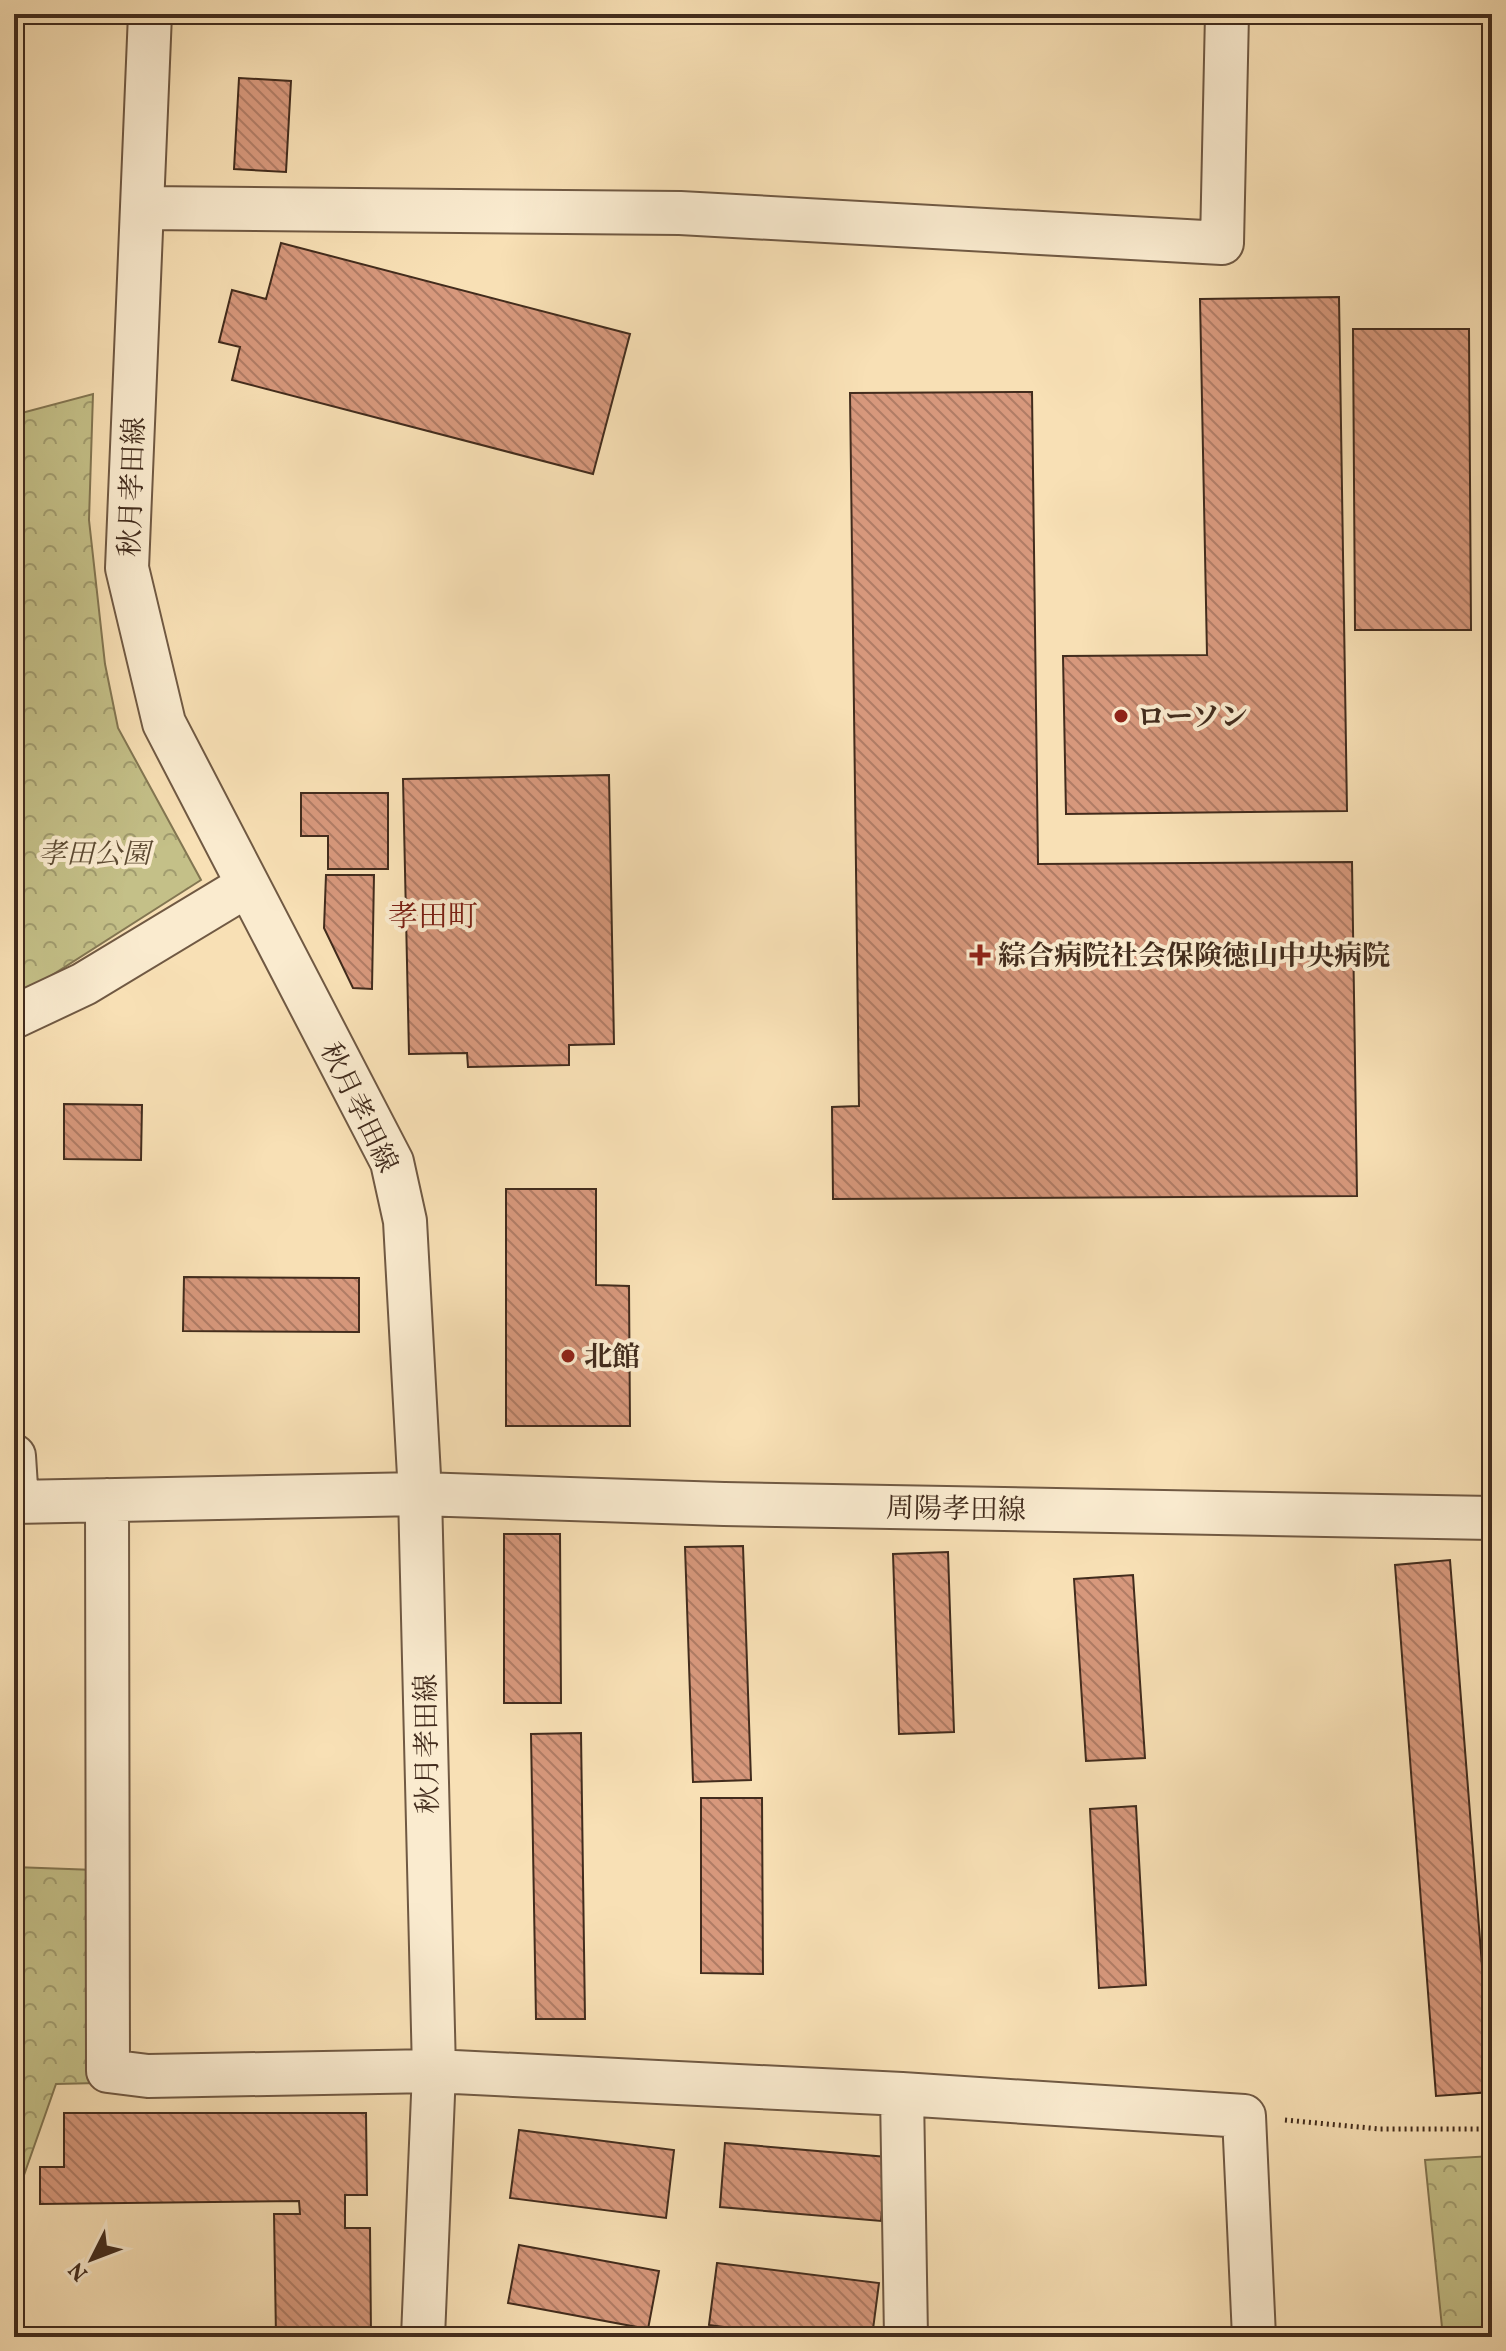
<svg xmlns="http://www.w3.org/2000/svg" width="1506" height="2351" font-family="Vollkorn,'Noto Serif JP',serif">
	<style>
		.park { fill: url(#park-crowns); stroke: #837652; stroke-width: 2 }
		.building { fill: url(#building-back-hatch); stroke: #422c1d; stroke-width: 2 }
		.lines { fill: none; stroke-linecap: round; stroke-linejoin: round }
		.minor-casing { stroke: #705943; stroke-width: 46 }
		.path { stroke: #422c1d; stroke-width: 5; stroke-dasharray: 2 4; stroke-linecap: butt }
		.minor { stroke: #faebcf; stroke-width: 42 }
		.poi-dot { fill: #8f2418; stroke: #faebcf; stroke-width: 3 }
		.labels { text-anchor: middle; stroke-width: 8; stroke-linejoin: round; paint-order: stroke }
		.street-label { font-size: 28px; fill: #422c1d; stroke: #faebcf }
		.poi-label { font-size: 28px; font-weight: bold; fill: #422c1d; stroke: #faebcf; text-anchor: start }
		.park-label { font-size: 28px; font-style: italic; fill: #5c4a32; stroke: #faebcf }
		.neighbourhood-label { font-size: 30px; fill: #7a1f14; stroke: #faebcf }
	</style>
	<defs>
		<pattern id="park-crowns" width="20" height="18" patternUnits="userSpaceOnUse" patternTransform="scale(2)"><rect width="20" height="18" fill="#c4c088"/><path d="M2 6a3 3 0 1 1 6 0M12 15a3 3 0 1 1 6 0" fill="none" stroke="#a19c6f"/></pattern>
		<pattern id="building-back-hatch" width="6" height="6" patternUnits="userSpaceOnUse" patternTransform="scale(2)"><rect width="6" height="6" fill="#d7987c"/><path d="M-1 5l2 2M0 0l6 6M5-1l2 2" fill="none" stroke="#b07c65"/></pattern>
	</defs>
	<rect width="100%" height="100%" fill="#f8e0b5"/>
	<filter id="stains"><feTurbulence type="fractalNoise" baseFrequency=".0025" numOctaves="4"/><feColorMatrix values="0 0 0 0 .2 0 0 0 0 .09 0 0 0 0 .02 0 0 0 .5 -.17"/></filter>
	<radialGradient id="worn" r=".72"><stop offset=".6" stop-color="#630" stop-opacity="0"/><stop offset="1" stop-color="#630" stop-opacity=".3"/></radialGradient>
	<path class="park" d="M 93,394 L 89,520 L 105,664 L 118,728 L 201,880 L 38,984 L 14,995 L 14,415 Z
		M 14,1867 L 95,1870 L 98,2083 L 56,2084 L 17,2195 L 14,2194 Z
		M 1492,2156 L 1492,2337 L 1443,2337 L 1425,2160 Z"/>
	<path class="building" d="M 239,78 L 291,81 L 286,172 L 234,169 Z
		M 281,243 L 630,334 L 593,474 L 232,380 L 240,347 L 219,342 L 232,290 L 266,299 Z
		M 1339,297 L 1347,811 L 1066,814 L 1063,656 L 1207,655 L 1200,299 Z
		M 1353,329 L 1469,329 L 1471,630 L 1355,630 Z
		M 1032,392 L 1038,864 L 1352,862 L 1357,1196 L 833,1199 L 832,1107 L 859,1106 L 850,393 Z
		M 609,775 L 614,1044 L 569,1045 L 569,1065 L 468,1067 L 467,1053 L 409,1054 L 403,779 Z
		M 301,793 L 388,793 L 388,869 L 328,869 L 328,836 L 301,836 Z
		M 326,875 L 374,875 L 372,989 L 353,988 L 324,928 Z
		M 64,1104 L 142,1105 L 141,1160 L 64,1159 Z
		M 506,1189 L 596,1189 L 596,1285 L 629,1286 L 630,1426 L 506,1426 Z
		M 184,1277 L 359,1278 L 359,1332 L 183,1331 Z
		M 504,1534 L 560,1534 L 561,1703 L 504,1703 Z
		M 743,1546 L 751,1780 L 693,1782 L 685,1547 Z
		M 948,1552 L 954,1732 L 899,1734 L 893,1554 Z
		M 1450,1560 L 1492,2092 L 1436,2096 L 1395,1565 Z
		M 1133,1575 L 1145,1758 L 1086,1761 L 1074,1579 Z
		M 581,1733 L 585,2019 L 536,2019 L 531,1734 Z
		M 701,1798 L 762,1798 L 763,1974 L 701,1973 Z
		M 1136,1806 L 1146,1985 L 1099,1988 L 1090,1809 Z
		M 64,2113 L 366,2113 L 367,2195 L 345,2195 L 345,2228 L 370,2228 L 371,2337 L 276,2337 L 274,2214 L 300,2214 L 299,2201 L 40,2204 L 40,2167 L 64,2167 Z
		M 519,2130 L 674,2150 L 666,2218 L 510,2198 Z
		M 725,2143 L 887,2157 L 881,2221 L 720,2207 Z
		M 519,2245 L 659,2271 L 648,2329 L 508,2303 Z
		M 717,2263 L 879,2283 L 872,2337 L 801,2337 L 709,2325 Z"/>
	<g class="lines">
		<defs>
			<path id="minor" d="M 150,14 L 127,568 L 164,723 L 392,1162 L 405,1221 L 420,1494 L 434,2071 L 423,2337
				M 144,208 L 680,213 L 1222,243 L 1227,14
				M 14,1017 L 84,984 L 248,885
				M 14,1456 L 17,1502
				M 107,1500 L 108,2071 L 148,2076 L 434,2071 L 902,2094 L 1244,2116 L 1254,2337
				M 14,1502 L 420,1494 L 724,1504 L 1492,1518
				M 902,2094 L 906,2337"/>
		</defs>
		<use href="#minor" class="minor-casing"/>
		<path class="path" d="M 1285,2120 L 1380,2129 L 1492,2129"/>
		<use href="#minor" class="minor"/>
	</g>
	<g class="poi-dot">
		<circle cx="1121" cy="716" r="8"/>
		<path d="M976 943h8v8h8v8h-8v8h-8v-8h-8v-8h8z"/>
		<circle cx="568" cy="1356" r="8"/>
	</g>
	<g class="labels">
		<g class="street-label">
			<text transform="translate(131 487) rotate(-88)" y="10">秋月孝田線</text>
			<text transform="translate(360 1107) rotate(64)" y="10">秋月孝田線</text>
			<text transform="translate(956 1508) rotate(1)" y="10">周陽孝田線</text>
			<text transform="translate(426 1744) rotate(-91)" y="10">秋月孝田線</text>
		</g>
		<g class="poi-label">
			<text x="1137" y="726">ローソン</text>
			<text x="998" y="965">綜合病院社会保険徳山中央病院</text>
			<text x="584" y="1366">北館</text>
		</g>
		<g class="park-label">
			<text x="94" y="863">孝田公園</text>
		</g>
		<g class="neighbourhood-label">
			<text x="433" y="926">孝田町</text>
		</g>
	</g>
	<rect width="1506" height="2351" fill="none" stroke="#f8e0b5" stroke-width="48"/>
	<rect x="16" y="16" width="1474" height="2319" fill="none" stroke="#422c1d" stroke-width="4"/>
	<rect x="24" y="24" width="1458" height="2303" fill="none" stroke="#422c1d" stroke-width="2"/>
	<g transform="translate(92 2259) rotate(228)" stroke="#faebcf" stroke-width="6" paint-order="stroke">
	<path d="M0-6L14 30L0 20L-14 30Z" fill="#422c1d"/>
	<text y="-12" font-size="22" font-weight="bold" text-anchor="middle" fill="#422c1d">N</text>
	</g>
	<rect width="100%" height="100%" filter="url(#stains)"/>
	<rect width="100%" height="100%" fill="url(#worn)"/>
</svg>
